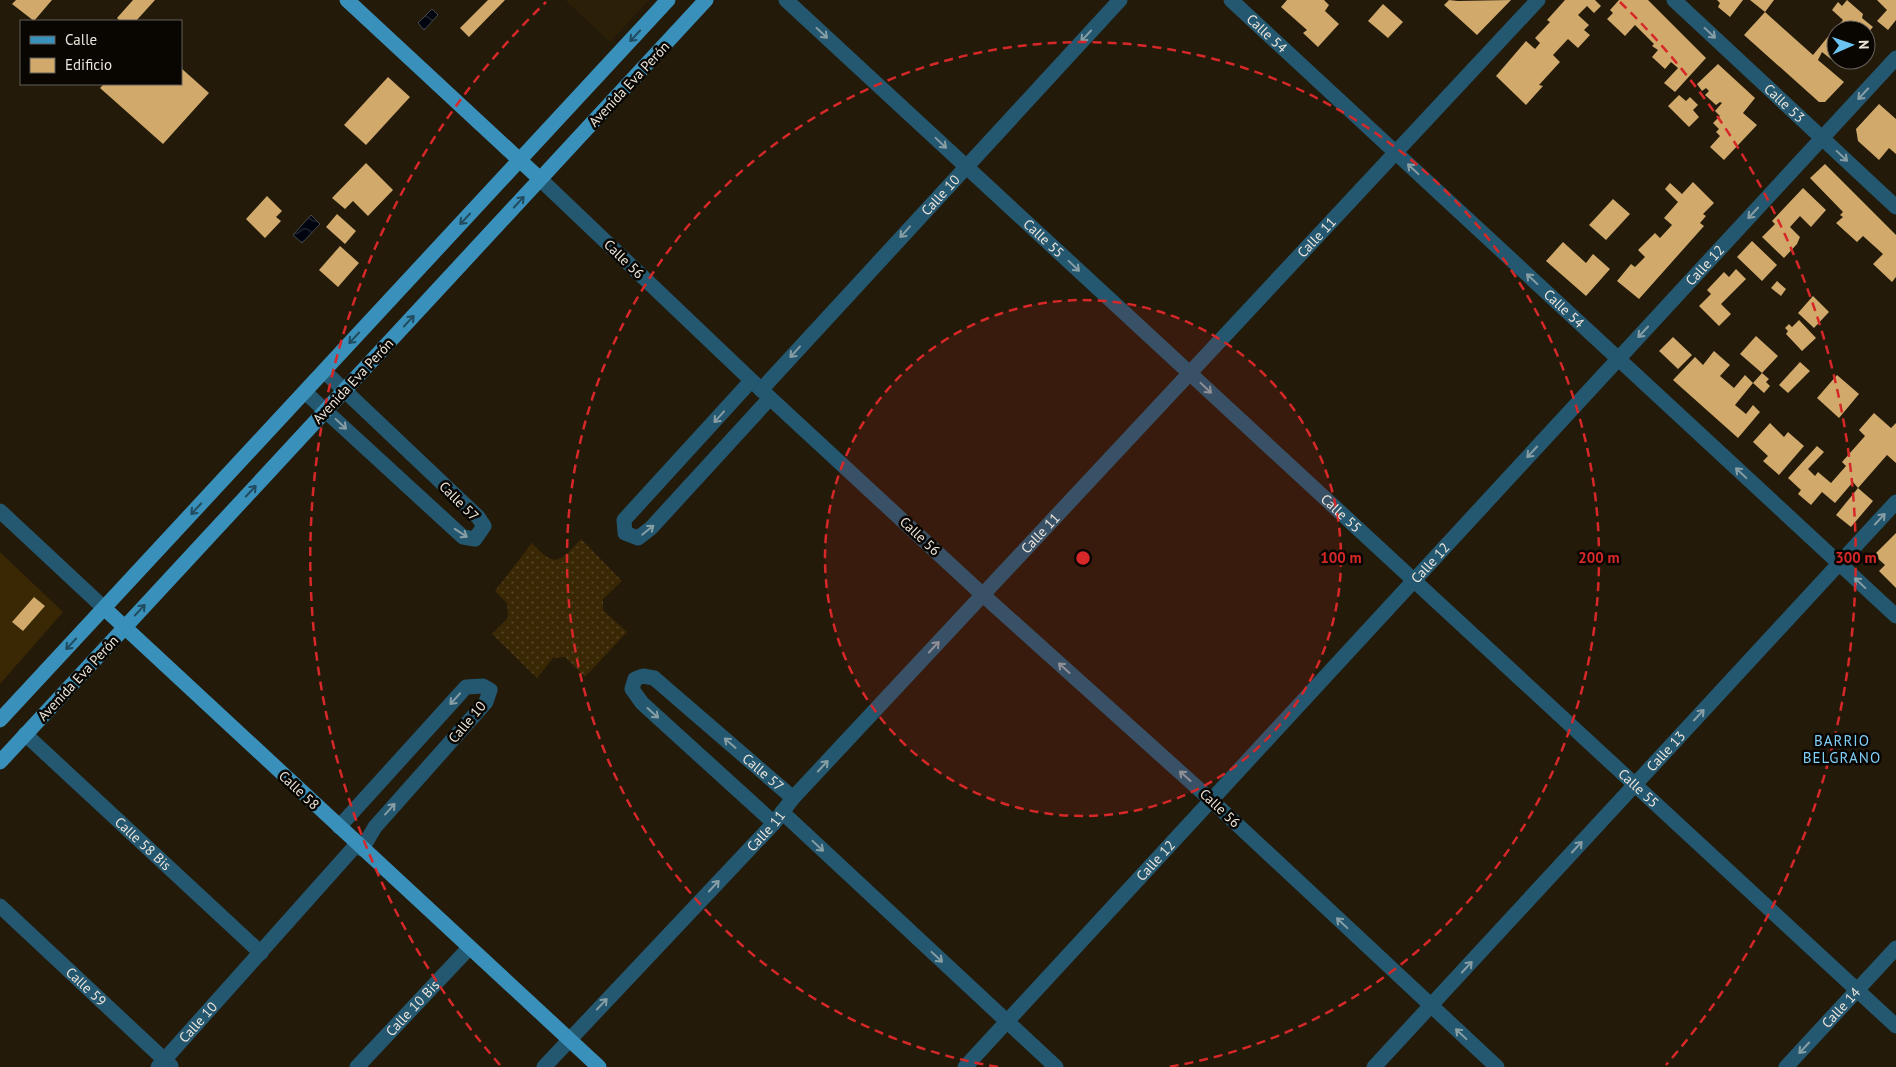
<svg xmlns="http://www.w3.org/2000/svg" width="1896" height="1067" font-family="'PT Sans',sans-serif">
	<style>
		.built { fill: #2c1f08 }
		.grass { fill: url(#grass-dots) }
		.pitch { fill: #3a2704 }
		.water { fill: url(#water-waves); stroke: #46484c }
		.building { fill: #d0a96b }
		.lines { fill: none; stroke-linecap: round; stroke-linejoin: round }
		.minor { stroke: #245770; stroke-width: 15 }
		.major { stroke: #3990ba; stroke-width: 15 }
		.oneway { stroke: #889ea5 }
		.oneway2 { stroke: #214b5e }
		.ring { fill: none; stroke: #d62828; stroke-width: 2.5; stroke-dasharray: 9 6 }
		.labels { text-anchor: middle; stroke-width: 5; stroke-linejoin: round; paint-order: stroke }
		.street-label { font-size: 14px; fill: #ebe4da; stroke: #090602 }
		.neighbourhood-label { font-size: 15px; letter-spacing: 1px; fill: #7fd0fb; stroke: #090602 }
		.centre { fill: #d62828; stroke: #090602; stroke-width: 2.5 }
		.ring-label { font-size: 15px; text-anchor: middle; font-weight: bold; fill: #d62828; stroke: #090602; stroke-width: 5; stroke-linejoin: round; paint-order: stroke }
	</style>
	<defs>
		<pattern id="grass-dots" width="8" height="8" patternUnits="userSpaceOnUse" patternTransform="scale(1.25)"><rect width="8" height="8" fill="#3a2704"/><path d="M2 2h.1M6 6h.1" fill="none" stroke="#574628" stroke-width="1.8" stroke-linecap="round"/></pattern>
		<pattern id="water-waves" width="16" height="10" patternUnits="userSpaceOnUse" patternTransform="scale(1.25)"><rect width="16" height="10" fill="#00050f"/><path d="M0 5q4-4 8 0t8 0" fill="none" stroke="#252931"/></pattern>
	</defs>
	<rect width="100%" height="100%" fill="#231a0a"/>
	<path class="built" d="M 565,0 L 649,0 L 610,42 Z"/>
	<path class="grass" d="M 581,539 L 622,581 L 603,599 L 603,610 L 627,632 L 585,677 L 565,657 L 553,658 L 537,678 L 492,634 L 508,618 L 507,603 L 495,591 L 532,543 C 556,570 560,561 581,539 Z"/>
	<path class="pitch" d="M 0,552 L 63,612 L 0,684 Z"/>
	<path class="water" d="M 432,9 L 438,15 L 424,30 L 418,23 Z
		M 311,215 L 320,224 L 302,243 L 293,235 Z"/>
	<path class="building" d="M 16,0 L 52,0 L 34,21 L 12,4 Z
		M 133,0 L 155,0 L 136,21 L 120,21 L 117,18 Z
		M 488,0 L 505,0 L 469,37 L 460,28 Z
		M 1287,0 L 1324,0 L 1329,5 L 1325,11 L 1339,24 L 1318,47 L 1303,33 L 1307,30 L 1281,7 Z
		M 1449,0 L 1458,1 L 1511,0 L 1477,35 L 1444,5 Z
		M 1565,0 L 1595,0 L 1601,6 L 1594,13 L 1587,6 L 1578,15 L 1589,25 L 1584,30 L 1590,35 L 1578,48 L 1568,39 L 1553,55 L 1560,62 L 1539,85 L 1543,86 L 1526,105 L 1496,76 L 1526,41 L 1535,49 L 1540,43 L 1535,38 L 1550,22 L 1547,20 Z
		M 1619,0 L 1648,0 L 1706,58 L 1675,92 L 1664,83 L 1678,68 L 1671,62 L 1665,69 L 1652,57 L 1658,50 L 1652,46 L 1654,44 L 1635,25 L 1625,36 L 1607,19 L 1613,13 L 1610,10 Z
		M 1717,0 L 1743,0 L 1730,17 L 1718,7 L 1720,3 Z
		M 1750,0 L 1774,0 L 1765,12 L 1813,55 L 1831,33 L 1836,37 L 1836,60 L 1848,60 L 1842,68 L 1822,52 L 1818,60 L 1844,82 L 1825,102 L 1819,102 L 1744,35 L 1765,12 Z
		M 1847,0 L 1863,14 L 1862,18 L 1873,27 L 1866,35 L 1866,30 L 1839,30 L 1836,28 L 1843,20 L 1832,10 L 1838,2 L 1842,6 Z
		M 1877,0 L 1896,0 L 1896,20 L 1888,30 L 1877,21 L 1887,10 Z
		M 1383,4 L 1403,22 L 1388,38 L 1368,21 Z
		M 1718,64 L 1755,98 L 1743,113 L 1757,125 L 1724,160 L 1710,147 L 1720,136 L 1716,132 L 1719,129 L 1713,123 L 1720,116 L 1715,111 L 1722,103 L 1720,102 L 1716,105 L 1705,95 L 1709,91 L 1706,88 L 1702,91 L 1697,84 Z
		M 181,68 L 209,93 L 163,144 L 100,88 L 104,84 L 181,84 Z
		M 388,77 L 410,97 L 366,145 L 344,125 Z
		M 1679,95 L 1686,101 L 1690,97 L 1698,105 L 1693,110 L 1699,117 L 1689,127 L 1668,106 Z
		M 1879,104 L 1896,119 L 1896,154 L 1889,148 L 1879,160 L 1858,141 L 1856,129 Z
		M 366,163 L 393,190 L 368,216 L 353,201 L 345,209 L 332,198 Z
		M 1825,164 L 1896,235 L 1896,277 L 1892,282 L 1873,264 L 1883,254 L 1863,236 L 1857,242 L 1836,223 L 1843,217 L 1840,215 L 1843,212 L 1810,178 Z
		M 1693,182 L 1714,203 L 1703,214 L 1706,216 L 1700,223 L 1704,226 L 1639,299 L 1617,281 L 1631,264 L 1635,267 L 1645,257 L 1638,250 L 1655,233 L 1660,238 L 1672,225 L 1664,218 L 1678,202 L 1665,189 L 1670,183 L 1682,194 Z
		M 1803,188 L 1826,210 L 1811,227 L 1800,216 L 1790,227 L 1800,237 L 1797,244 L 1784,258 L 1762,237 L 1775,224 L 1772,221 Z
		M 267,196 L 282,211 L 276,217 L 281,221 L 265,238 L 246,219 Z
		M 1613,199 L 1630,214 L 1606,240 L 1589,225 Z
		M 337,214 L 356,231 L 345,244 L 326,227 Z
		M 1752,241 L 1777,265 L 1762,281 L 1737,257 Z
		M 1563,242 L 1586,263 L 1593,254 L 1610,269 L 1586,296 L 1546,261 Z
		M 340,246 L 359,263 L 338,287 L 319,270 Z
		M 1736,269 L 1746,279 L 1721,304 L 1731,314 L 1719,326 L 1699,306 L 1711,294 L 1707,290 L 1724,272 L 1729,277 Z
		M 1777,281 L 1786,289 L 1781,296 L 1771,288 Z
		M 1813,296 L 1829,312 L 1814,328 L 1798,313 Z
		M 1799,320 L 1816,338 L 1802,351 L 1786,334 L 1788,331 L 1785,328 L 1789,324 L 1792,327 Z
		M 1756,336 L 1778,356 L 1762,373 L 1740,354 Z
		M 1673,337 L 1692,355 L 1678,369 L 1659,351 Z
		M 1714,351 L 1730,365 L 1720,376 L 1734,388 L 1745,375 L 1753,383 L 1735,405 L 1746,414 L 1753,405 L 1760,412 L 1738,438 L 1673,380 L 1695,357 L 1703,365 Z
		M 1800,362 L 1810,371 L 1788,393 L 1779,385 Z
		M 1762,373 L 1769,379 L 1766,382 L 1770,386 L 1764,393 L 1753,383 Z
		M 1837,375 L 1859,394 L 1839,418 L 1817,398 Z
		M 1874,413 L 1891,428 L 1896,423 L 1896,463 L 1887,455 L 1858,488 L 1853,482 L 1835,503 L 1822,492 L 1811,505 L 1798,494 L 1801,490 L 1788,478 L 1817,446 L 1824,452 L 1808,469 L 1815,476 L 1818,472 L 1831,483 L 1846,466 L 1842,462 L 1865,436 L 1859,430 Z
		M 1770,423 L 1784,437 L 1788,432 L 1804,446 L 1779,475 L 1763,461 L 1768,456 L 1753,442 Z
		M 1858,488 L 1873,501 L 1851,527 L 1836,515 Z
		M 1896,533 L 1896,588 L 1879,571 L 1885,565 L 1874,555 Z
		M 34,597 L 45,606 L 23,631 L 12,622 Z"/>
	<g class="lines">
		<g class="minor">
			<path id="s1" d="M 786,0 L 1896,1026"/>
			<path id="s2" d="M 1231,0 L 1896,616"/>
			<path id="s3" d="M 1674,0 L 1896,207"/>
			<path d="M 540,179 L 770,398 L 983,595 L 1211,800 L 1497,1067"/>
			<path d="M 751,381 L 624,520 L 625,533 L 638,538 L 651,528 L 770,398"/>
			<path id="s4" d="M 761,390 L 1120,0"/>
			<path d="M 305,392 L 463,537 L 475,539 L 484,526 L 478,517 L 324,371"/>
			<path d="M 0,511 L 104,608"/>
			<path id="s5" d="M 25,734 L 261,953"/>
			<path d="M 782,812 L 1056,1067"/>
			<path id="s6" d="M 774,823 L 642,703 L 632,689 L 635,679 L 643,676 L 654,678 L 793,798"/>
			<path d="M 339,827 L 466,687 L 483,686 L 490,690 L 486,702 L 375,827 L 362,849"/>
			<path id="s7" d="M 0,906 L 171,1066"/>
			<path id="s8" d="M 158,1067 L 357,844"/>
			<path id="s9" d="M 357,1067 L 469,948"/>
			<path id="s10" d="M 544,1067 L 774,823 L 793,798 L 1538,0"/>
			<path id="s11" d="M 965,1067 L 1896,58"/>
			<path id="s12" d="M 1374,1067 L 1896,502"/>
			<path id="s13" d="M 1786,1067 L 1896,948"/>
		</g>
		<path class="major" d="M 347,0 L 540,179
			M 104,608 L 599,1067
			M 0,720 L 668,0
			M 0,762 L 706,0"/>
	</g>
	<defs><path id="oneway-shaft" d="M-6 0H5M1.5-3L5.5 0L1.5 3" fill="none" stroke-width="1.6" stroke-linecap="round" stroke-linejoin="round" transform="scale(1.25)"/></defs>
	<g class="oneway">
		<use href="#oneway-shaft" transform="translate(822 33) rotate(43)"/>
		<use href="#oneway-shaft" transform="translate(1710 33) rotate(43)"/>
		<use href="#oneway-shaft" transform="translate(1086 36) rotate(133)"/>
		<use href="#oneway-shaft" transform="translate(1863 94) rotate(133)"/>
		<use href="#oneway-shaft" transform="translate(941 143) rotate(43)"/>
		<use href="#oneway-shaft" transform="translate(1842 156) rotate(43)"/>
		<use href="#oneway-shaft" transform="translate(1413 169) rotate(-137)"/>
		<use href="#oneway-shaft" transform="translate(1753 213) rotate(133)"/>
		<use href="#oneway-shaft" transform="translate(905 232) rotate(132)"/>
		<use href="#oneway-shaft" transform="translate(1074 266) rotate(43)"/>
		<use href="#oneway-shaft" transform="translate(1532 279) rotate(-137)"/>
		<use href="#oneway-shaft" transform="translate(1643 332) rotate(133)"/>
		<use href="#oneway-shaft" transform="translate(795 352) rotate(132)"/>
		<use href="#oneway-shaft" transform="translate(1206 388) rotate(43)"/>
		<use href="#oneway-shaft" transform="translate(719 417) rotate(132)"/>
		<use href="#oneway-shaft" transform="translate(341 424) rotate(43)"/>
		<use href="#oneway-shaft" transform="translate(1532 452) rotate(133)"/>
		<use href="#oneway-shaft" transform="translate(1741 473) rotate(-137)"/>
		<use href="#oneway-shaft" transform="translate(1880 519) rotate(-47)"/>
		<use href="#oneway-shaft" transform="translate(648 530) rotate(-39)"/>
		<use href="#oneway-shaft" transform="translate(461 533) rotate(33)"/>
		<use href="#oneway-shaft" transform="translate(1860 583) rotate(-137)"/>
		<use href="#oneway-shaft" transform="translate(934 647) rotate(-47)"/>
		<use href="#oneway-shaft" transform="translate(1064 668) rotate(-138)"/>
		<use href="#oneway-shaft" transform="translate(455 699) rotate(132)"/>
		<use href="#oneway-shaft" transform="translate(653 713) rotate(42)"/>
		<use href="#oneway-shaft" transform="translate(1699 715) rotate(-47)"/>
		<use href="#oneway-shaft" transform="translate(730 743) rotate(-139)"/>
		<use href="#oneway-shaft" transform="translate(823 766) rotate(-47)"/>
		<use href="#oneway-shaft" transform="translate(1185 776) rotate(-138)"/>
		<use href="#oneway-shaft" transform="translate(390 809) rotate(-48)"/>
		<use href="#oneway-shaft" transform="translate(818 846) rotate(43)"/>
		<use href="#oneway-shaft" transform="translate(1577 847) rotate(-47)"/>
		<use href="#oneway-shaft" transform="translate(714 886) rotate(-47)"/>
		<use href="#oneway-shaft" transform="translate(1342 923) rotate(-137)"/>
		<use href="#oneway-shaft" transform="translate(937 957) rotate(43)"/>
		<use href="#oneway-shaft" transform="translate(1467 967) rotate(-47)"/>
		<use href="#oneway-shaft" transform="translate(602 1004) rotate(-47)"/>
		<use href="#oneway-shaft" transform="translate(1461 1034) rotate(-137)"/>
		<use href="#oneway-shaft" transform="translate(1804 1048) rotate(133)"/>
	</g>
	<g class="oneway2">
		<use href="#oneway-shaft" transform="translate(635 36) rotate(133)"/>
		<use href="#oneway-shaft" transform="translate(519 202) rotate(-47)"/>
		<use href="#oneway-shaft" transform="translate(465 219) rotate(133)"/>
		<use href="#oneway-shaft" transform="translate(409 321) rotate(-47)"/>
		<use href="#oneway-shaft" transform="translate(354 338) rotate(133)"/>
		<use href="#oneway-shaft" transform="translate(251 491) rotate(-47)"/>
		<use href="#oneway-shaft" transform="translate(196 509) rotate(133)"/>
		<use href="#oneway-shaft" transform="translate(140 610) rotate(-47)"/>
		<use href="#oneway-shaft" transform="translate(71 644) rotate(133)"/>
	</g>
	<circle cx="1083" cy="558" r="258" fill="#d62828" fill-opacity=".12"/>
	<g class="ring">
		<circle cx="1083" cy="558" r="258"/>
		<path d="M998 1067A516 516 0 1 1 1168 1067"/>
		<path d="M500 1065A773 773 0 0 1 546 2M1620 2A773 773 0 0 1 1666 1065"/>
	</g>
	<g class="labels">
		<g class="street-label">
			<text dy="5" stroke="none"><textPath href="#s2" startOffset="49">Calle 54</textPath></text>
			<text transform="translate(629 84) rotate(-47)" y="5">Avenida Eva Perón</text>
			<text dy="5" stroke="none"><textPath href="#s3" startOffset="151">Calle 53</textPath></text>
			<text dy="5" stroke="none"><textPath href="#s4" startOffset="265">Calle 10</textPath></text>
			<text dy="5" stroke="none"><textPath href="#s10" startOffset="1134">Calle 11</textPath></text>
			<text dy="5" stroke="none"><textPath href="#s1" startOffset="351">Calle 55</textPath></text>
			<text transform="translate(624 259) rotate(44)" y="5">Calle 56</text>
			<text dy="5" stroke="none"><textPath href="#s11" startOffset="1091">Calle 12</textPath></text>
			<text dy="5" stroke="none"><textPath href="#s2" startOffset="454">Calle 54</textPath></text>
			<text transform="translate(353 381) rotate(-47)" y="5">Avenida Eva Perón</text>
			<text transform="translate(459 501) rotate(45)" y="5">Calle 57</text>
			<text dy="5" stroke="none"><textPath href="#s1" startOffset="756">Calle 55</textPath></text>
			<text dy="5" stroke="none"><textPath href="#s10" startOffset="729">Calle 11</textPath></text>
			<text transform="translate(920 536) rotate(43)" y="5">Calle 56</text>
			<text dy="5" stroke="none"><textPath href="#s11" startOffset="686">Calle 12</textPath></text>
			<text transform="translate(78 678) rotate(-47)" y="5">Avenida Eva Perón</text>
			<text transform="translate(467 722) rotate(-50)" y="5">Calle 10</text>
			<text dy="5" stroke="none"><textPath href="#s12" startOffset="430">Calle 13</textPath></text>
			<text dy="5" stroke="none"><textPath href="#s6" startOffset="370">Calle 57</textPath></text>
			<text dy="5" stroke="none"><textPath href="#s1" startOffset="1161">Calle 55</textPath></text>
			<text transform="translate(299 790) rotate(43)" y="5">Calle 58</text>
			<text transform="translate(1220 808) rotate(43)" y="5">Calle 56</text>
			<text dy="5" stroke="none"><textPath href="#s10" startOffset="324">Calle 11</textPath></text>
			<text dy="5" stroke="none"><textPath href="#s5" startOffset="161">Calle 58 Bis</textPath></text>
			<text dy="5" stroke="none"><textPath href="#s11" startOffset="281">Calle 12</textPath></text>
			<text dy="5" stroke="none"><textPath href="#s7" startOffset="118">Calle 59</textPath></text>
			<text dy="5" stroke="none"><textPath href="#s9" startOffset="81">Calle 10 Bis</textPath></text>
			<text dy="5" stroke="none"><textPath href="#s13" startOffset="81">Calle 14</textPath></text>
			<text dy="5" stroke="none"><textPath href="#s8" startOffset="60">Calle 10</textPath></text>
		</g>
		<g class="neighbourhood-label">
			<text x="1842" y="746">BARRIO<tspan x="1842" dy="17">BELGRANO</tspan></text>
		</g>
	</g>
	<circle cx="1083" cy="558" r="8" class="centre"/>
	<g class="ring-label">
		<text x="1341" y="563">100 m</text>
		<text x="1599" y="563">200 m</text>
		<text x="1856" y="563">300 m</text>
	</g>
	<rect x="20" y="20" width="162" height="65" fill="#090602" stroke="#635f58"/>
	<rect x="30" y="36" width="25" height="8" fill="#3990ba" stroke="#635f58"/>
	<text x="65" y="45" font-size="15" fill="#ebe4da">Calle</text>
	<rect x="30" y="58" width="25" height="15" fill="#d0a96b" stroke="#635f58"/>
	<text x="65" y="70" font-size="15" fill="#ebe4da">Edificio</text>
	<g transform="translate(1851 45) rotate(88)"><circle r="24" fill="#090602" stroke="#635f58"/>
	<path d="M0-4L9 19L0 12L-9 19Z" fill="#6ac3f1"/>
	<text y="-8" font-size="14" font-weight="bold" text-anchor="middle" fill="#ebe4da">N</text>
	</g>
</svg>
